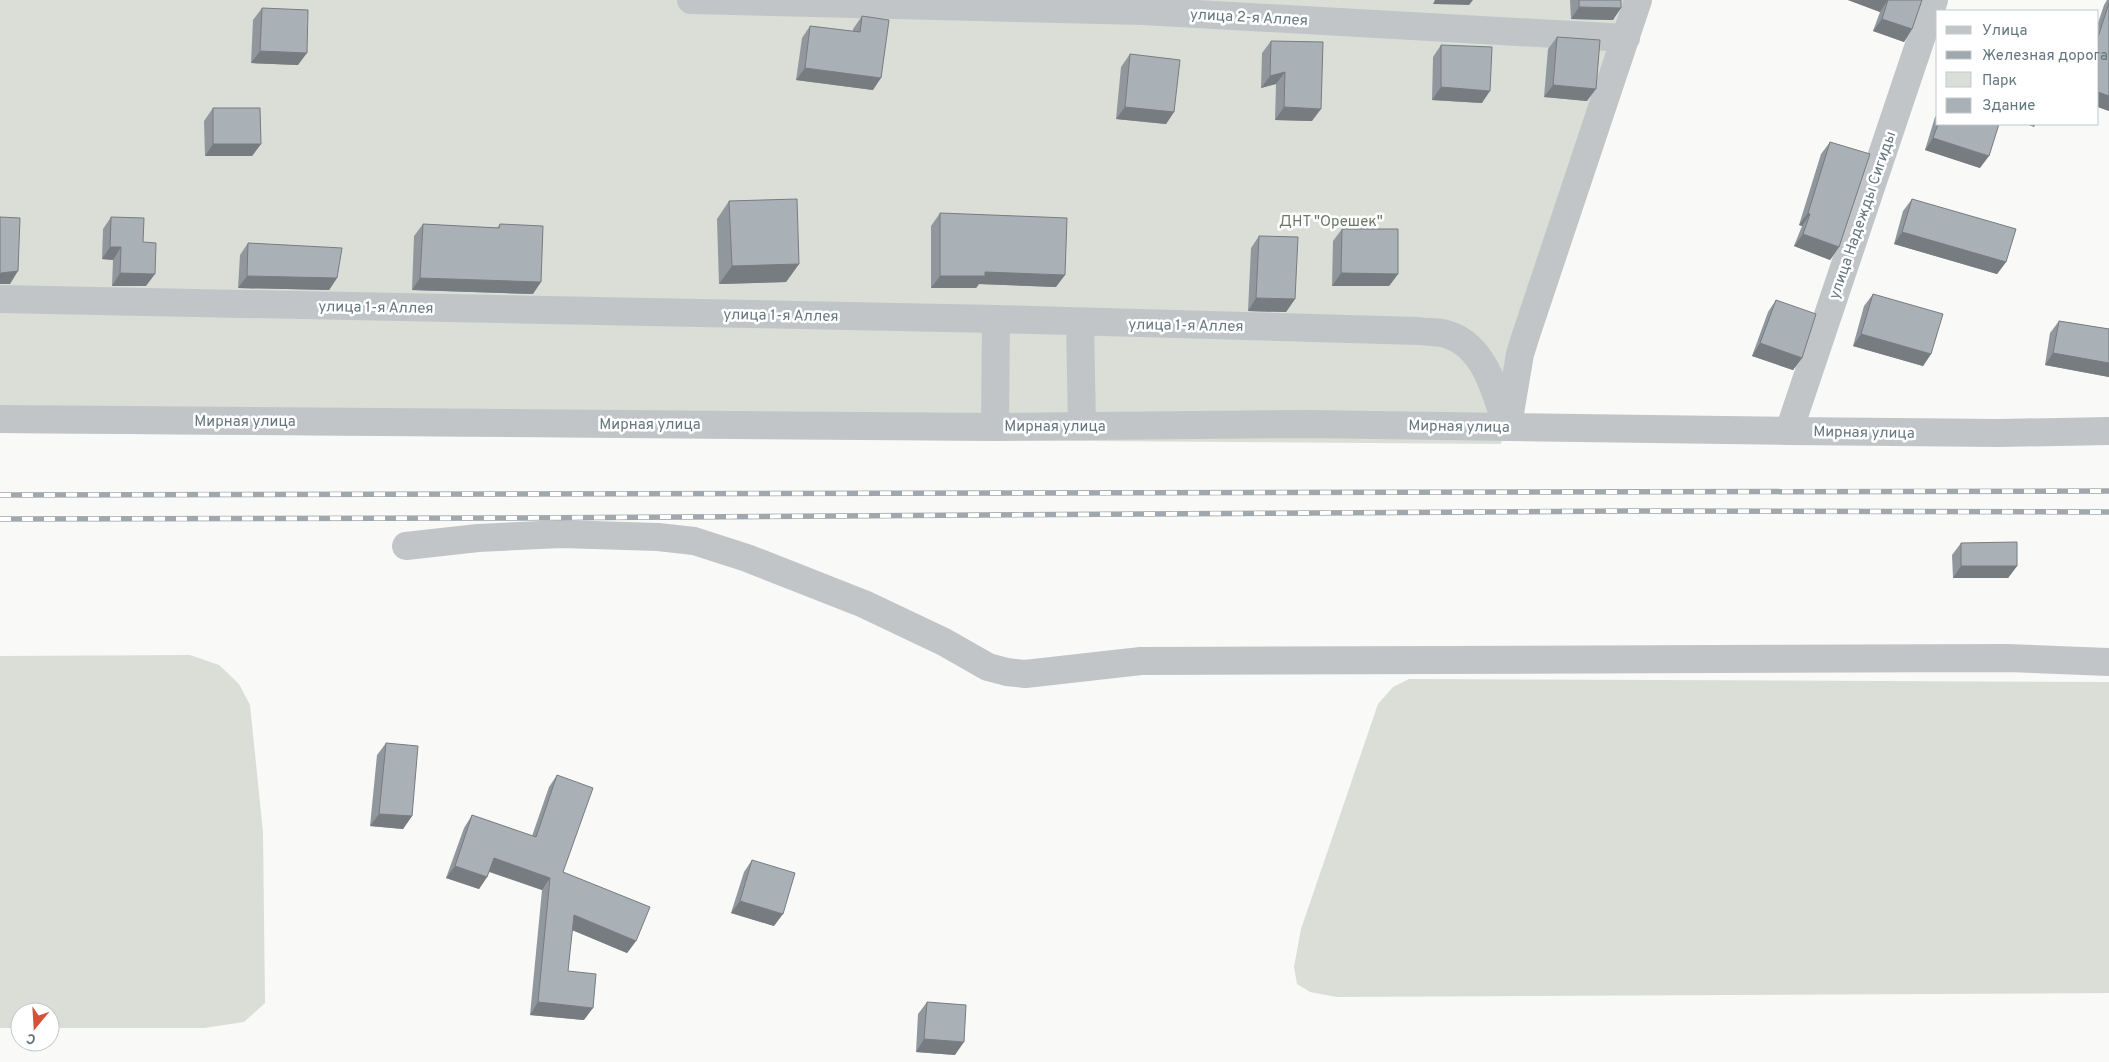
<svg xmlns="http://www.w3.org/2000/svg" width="2109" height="1062" font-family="Overpass,sans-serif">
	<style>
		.green { fill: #daded7 }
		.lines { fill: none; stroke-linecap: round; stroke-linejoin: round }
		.minor { stroke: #c1c5c8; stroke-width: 28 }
		.tertiary { stroke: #c1c5c8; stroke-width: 28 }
		.rail-casing { stroke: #a1a8ad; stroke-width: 5.5 }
		.rail { stroke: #fff; stroke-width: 4; stroke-dasharray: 11; stroke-linecap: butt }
		.wall { fill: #91989d }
		.shaded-wall { fill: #767c7f }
		.building { fill: #a9b1b6; stroke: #767c7f }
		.labels { text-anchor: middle; stroke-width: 5; stroke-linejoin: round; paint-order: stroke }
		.street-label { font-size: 15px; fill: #667780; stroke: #fff }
		.park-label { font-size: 15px; fill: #6a7965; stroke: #fff }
	</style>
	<rect width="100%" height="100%" fill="#f9f9f7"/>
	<path class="green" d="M 0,0 L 1639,0 L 1501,444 L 0,433 Z
		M 190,655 L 219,665 L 239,684 L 250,705 L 263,832 L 265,1003 L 244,1022 L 204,1028 L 50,1028 L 50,1012 L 20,1012 L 20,1028 L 0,1028 L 0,656 Z
		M 1409,679 L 2109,682 L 2109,993 L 1337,997 L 1310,992 L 1297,984 L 1294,967 L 1301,929 L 1378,704 L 1393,687 Z"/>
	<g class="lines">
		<path class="minor" d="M 691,0 L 1143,11 L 1626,38
			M 0,299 L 996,319 L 1419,331 C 1426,332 1435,332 1442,333 C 1485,342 1495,392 1507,427
			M 1080,323 L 1082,426
			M 1508,425 L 1520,354 L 1526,335 L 1638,0
			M 995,427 L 996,319
			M 1789,431 L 1934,0
			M 406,546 L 478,538 L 561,534 L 658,537 L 694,541 L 747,558 L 864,604 L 944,642 L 988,667 L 1007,672 L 1025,674 L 1141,661 L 2007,658 L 2109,662"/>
		<path class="tertiary" d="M 0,419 L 995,427 L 1309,424 L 1789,431 L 1998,433 L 2109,431"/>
		<defs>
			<path id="rail" d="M 0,495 L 2109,491
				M 0,519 L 518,518 L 1625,511 L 2109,512"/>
		</defs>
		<use href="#rail" class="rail-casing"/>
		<use href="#rail" class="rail"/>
	</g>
	<path class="wall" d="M 1570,0 L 1621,0 L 1613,20 L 1571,19 Z
		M 1848,0 L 1922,0 L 1912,29 L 1904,42 L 1873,31 L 1880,12 Z
		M 2107,0 L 2109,0 L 2109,111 L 2098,107 L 2098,23 L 2104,5 Z
		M 262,8 L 298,65 L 251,63 L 253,20 Z
		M 862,16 L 873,90 L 796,80 L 802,38 L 810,26 L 853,32 L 853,29 Z
		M 1557,37 L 1587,101 L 1544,97 L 1548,49 Z
		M 1271,41 L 1312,121 L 1275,120 L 1276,84 L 1261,88 L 1262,53 Z
		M 1441,45 L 1482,103 L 1432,100 L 1433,57 Z
		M 1130,54 L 1174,112 L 1166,124 L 1116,119 L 1121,67 Z
		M 213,108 L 261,144 L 252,156 L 205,156 L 204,121 Z
		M 1938,114 L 1938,124 L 1980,168 L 1925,150 L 1935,117 Z
		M 1830,142 L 1839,247 L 1830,260 L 1794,246 L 1802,226 L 1799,225 L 1821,154 Z
		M 1912,199 L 2006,262 L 1997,274 L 1894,244 L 1903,211 Z
		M 729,201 L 799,264 L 786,282 L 719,284 L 717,219 Z
		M 940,213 L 1056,287 L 979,284 L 976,288 L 931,288 L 931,226 Z
		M 111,217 L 143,242 L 146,286 L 112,286 L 113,260 L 102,259 L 103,229 Z
		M 423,224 L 497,228 L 500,224 L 533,294 L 412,290 L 414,236 Z
		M 1342,229 L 1398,274 L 1389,286 L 1332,286 L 1333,241 Z
		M 1259,236 L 1295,299 L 1286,312 L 1248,311 L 1251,248 Z
		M 248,243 L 337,278 L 329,290 L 238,288 L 240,255 Z
		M 1873,294 L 1931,354 L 1923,366 L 1853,346 L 1864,306 Z
		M 1776,300 L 1802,358 L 1793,370 L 1752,356 L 1768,312 Z
		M 2059,321 L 2109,329 L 2109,377 L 2045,365 L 2050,333 Z
		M 1961,543 L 2017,566 L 2008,578 L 1953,578 L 1952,555 Z
		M 386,743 L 412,816 L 403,829 L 370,826 L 377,755 Z
		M 557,775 L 563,872 L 636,941 L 627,953 L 572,930 L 568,971 L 584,1020 L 530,1015 L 542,890 L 489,872 L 487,877 L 479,889 L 446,878 L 464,828 L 472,815 L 532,836 L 549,787 Z
		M 752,860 L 774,926 L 731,913 L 744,872 Z
		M 927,1002 L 955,1055 L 916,1052 L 918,1014 Z"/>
	<path class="shaded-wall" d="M 1435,0 L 1473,0 L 1469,5 L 1433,4 Z
		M 1848,0 L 1888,0 L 1880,12 Z
		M 1579,7 L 1621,8 L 1613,20 L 1571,19 Z
		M 1882,19 L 1912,29 L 1904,42 L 1873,31 Z
		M 260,51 L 307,53 L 298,65 L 251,63 Z
		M 805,68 L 881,78 L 873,90 L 796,80 Z
		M 1285,72 L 1276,84 L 1261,88 L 1270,76 Z
		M 1553,85 L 1596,89 L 1587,101 L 1544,97 Z
		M 1441,87 L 1490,91 L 1482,103 L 1432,100 Z
		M 2098,92 L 2109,96 L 2109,111 L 2098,107 Z
		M 1125,107 L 1174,112 L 1166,124 L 1116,119 Z
		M 1284,107 L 1321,109 L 1312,121 L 1275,120 Z
		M 2026,124 L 2036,124 L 2034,127 Z
		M 1933,138 L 1989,156 L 1980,168 L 1925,150 Z
		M 213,144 L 261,144 L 252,156 L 205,156 Z
		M 1808,213 L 1810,214 L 1802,226 L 1799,225 Z
		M 1902,232 L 2006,262 L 1997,274 L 1894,244 Z
		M 1803,234 L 1839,247 L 1830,260 L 1794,246 Z
		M 110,247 L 121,247 L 113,260 L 102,259 Z
		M 799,264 L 786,282 L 719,284 L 732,266 Z
		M 18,271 L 10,284 L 0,284 L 0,274 L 1,273 Z
		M 985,272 L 1065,275 L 1056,287 L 979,284 L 976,288 L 931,288 L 940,276 Z
		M 120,273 L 155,274 L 146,286 L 112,286 Z
		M 1341,273 L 1398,274 L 1389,286 L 1332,286 Z
		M 247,276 L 337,278 L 329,290 L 238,288 Z
		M 420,278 L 541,282 L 533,294 L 412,290 Z
		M 1256,298 L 1295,299 L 1286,312 L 1248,311 Z
		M 1861,334 L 1931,354 L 1923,366 L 1853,346 Z
		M 1760,343 L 1802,358 L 1793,370 L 1752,356 Z
		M 2053,353 L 2109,363 L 2109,377 L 2045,365 Z
		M 1961,566 L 2017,566 L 2008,578 L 1953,578 Z
		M 379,814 L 412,816 L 403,829 L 370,826 Z
		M 494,858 L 550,878 L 542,890 L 485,870 Z
		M 455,866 L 487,877 L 479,889 L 446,878 Z
		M 740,901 L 783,914 L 774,926 L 731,913 Z
		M 574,915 L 636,941 L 627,953 L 565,927 Z
		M 538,1002 L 593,1008 L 584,1020 L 530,1015 Z
		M 924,1039 L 964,1042 L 955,1055 L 916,1052 Z"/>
	<path class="building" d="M 1579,0 L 1621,0 L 1621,8 L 1579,7 Z
		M 1888,0 L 1922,0 L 1912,29 L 1882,19 Z
		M 2109,3 L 2109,96 L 2098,92 L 2098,37 Z
		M 262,8 L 308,10 L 307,53 L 260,51 Z
		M 862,16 L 889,20 L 881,78 L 805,68 L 810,26 L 860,32 Z
		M 1557,37 L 1600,40 L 1596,89 L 1553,85 Z
		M 1271,41 L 1323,42 L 1321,109 L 1284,107 L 1285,72 L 1270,76 Z
		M 1441,45 L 1492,47 L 1490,91 L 1441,87 Z
		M 1130,54 L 1180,60 L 1174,112 L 1125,107 Z
		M 213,108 L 260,108 L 261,144 L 213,144 Z
		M 1938,124 L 1999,124 L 1989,156 L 1933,138 Z
		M 1830,142 L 1870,154 L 1839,247 L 1803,234 L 1810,214 L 1808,213 Z
		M 797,199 L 799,264 L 732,266 L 729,201 Z
		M 1912,199 L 2016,229 L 2006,262 L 1902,232 Z
		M 940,213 L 1067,218 L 1065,275 L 985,272 L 985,276 L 940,276 Z
		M 0,217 L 20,218 L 18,271 L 1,273 L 0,274 Z
		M 111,217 L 144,218 L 143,242 L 156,243 L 155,274 L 120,273 L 121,247 L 110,247 Z
		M 423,224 L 499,228 L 500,224 L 543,226 L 541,282 L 420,278 Z
		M 1342,229 L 1398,229 L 1398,274 L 1341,273 Z
		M 1259,236 L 1298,237 L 1295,299 L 1256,298 Z
		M 248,243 L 342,248 L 337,278 L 247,276 Z
		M 1873,294 L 1943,314 L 1931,354 L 1861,334 Z
		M 1776,300 L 1816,314 L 1802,358 L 1760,343 Z
		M 2059,321 L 2109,329 L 2109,363 L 2053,353 Z
		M 2017,542 L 2017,566 L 1961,566 L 1961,543 Z
		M 386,743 L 418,746 L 412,816 L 379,814 Z
		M 557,775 L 593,788 L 563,872 L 650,907 L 636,941 L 574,915 L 568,971 L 596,974 L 593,1008 L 538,1002 L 550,878 L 494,858 L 487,877 L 455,866 L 472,815 L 536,837 Z
		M 752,860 L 795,873 L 783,914 L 740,901 Z
		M 927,1002 L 966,1005 L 964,1042 L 924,1039 Z"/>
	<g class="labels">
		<g class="street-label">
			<text transform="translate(1249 17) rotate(3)" y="5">улица 2-я Аллея</text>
			<text transform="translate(1862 215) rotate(-71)" y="5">улица Надежды Сигиды</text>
			<text transform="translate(376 307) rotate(1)" y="5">улица 1-я Аллея</text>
			<text transform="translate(781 315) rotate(1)" y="5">улица 1-я Аллея</text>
			<text transform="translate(1186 325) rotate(1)" y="5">улица 1-я Аллея</text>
			<text x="245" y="426">Мирная улица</text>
			<text x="650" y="429">Мирная улица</text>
			<text x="1055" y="431">Мирная улица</text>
			<text transform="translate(1459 426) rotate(1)" y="5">Мирная улица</text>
			<text transform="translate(1864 432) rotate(1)" y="5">Мирная улица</text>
		</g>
		<g class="park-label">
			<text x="1331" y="226">ДНТ "Орешек"</text>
		</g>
	</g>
	<rect x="1936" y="10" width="162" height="115" fill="#ffffff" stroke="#c2c9cc"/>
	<rect x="1946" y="26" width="25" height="8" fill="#c1c5c8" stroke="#c2c9cc"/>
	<text x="1982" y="35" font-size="15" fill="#667780">Улица</text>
	<rect x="1946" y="51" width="25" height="8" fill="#a1a8ad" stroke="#c2c9cc"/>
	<text x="1982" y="60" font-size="15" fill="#667780">Железная дорога</text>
	<rect x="1946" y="72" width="25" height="15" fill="#daded7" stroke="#c2c9cc"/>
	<text x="1982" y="85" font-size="15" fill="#667780">Парк</text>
	<rect x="1946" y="98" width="25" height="15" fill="#a9b1b6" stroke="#c2c9cc"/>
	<text x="1982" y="110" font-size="15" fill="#667780">Здание</text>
	<g transform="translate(35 1027) rotate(198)"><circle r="24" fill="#ffffff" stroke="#c2c9cc"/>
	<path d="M0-4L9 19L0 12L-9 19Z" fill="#d75139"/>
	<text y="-8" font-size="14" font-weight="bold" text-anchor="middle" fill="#667780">С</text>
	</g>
</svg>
